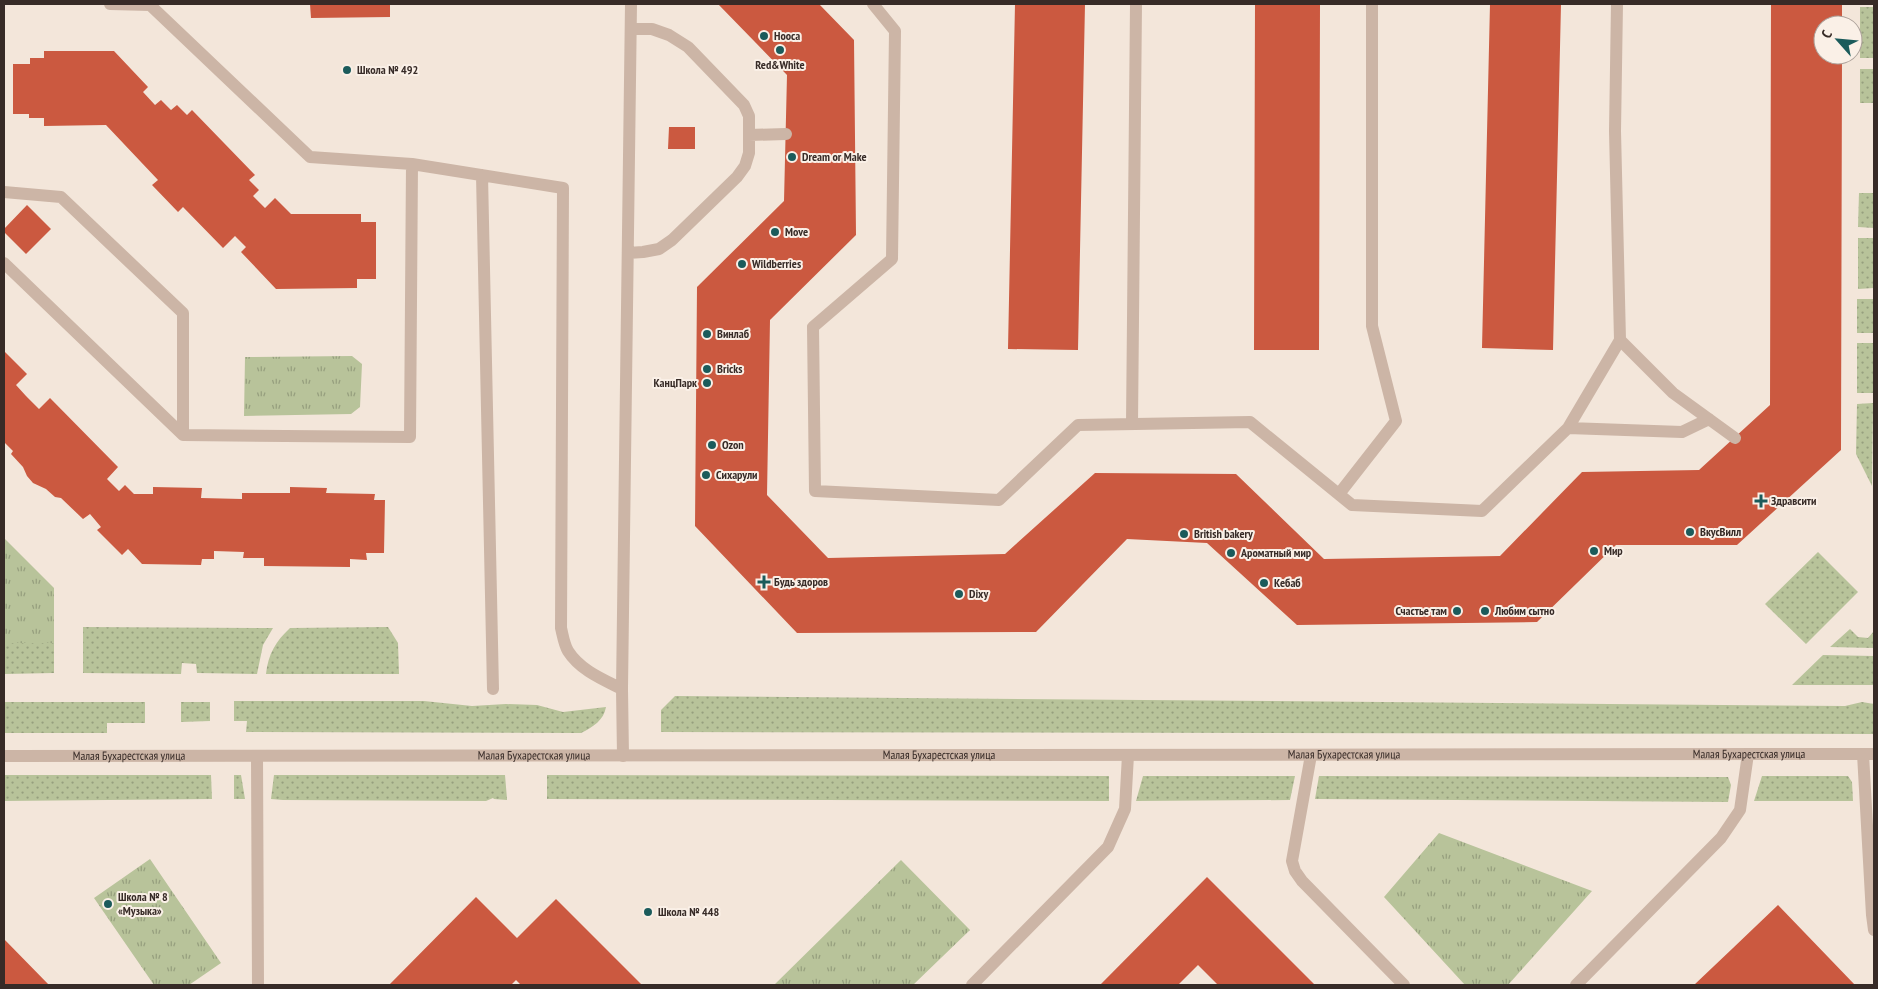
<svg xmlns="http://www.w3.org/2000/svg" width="1878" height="989" font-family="'PT Sans Narrow',sans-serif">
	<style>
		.grass { fill: url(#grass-dots) }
		.park { fill: url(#park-tufts) }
		.building { fill: #cb5940 }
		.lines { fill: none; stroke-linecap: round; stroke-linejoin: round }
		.service { stroke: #ccb5a6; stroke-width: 12 }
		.minor { stroke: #ccb5a6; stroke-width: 12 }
		.poi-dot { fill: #1b5b5b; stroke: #faf0e7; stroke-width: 2 }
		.labels { text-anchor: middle; stroke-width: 4; stroke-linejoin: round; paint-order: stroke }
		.poi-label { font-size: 12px; font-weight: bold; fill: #372b27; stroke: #faf0e7; text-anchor: start }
		.street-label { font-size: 12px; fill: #372b27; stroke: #faf0e7 }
	</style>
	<defs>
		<pattern id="grass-dots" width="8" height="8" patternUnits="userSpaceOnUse" patternTransform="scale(1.25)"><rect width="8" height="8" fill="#b8c39a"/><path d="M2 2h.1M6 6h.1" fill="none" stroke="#969f7e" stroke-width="1.8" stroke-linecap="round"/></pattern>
		<pattern id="park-tufts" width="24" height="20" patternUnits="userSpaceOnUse" patternTransform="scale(1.25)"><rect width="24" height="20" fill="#b8c39a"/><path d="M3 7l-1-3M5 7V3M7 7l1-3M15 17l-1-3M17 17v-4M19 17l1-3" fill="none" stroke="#969f7e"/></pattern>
	</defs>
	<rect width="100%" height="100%" fill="#f3e6da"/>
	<path class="grass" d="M 1860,7 L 1874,7 L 1874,58 L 1860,58 Z
		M 1860,69 L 1874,69 L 1874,103 L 1860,103 Z
		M 1859,193 L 1874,193 L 1874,228 L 1858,227 Z
		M 1858,238 L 1874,238 L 1874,288 L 1858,289 Z
		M 1857,299 L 1874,299 L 1874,333 L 1857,333 Z
		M 1857,343 L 1874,343 L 1874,393 L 1857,393 Z
		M 1873,403 L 1872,486 L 1856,454 L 1857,404 Z
		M 1818,552 L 1858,592 L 1806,644 L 1765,604 Z
		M 83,627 L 273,628 L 263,645 L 257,674 L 197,673 L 196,664 L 182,663 L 181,674 L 83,673 Z
		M 388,627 L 398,643 L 399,674 L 266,674 C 268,654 276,641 290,628 Z
		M 1850,629 L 1858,637 L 1868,638 L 1874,631 L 1874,648 L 1830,647 Z
		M 4,643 L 54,643 L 54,673 L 4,674 Z
		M 1823,655 L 1874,656 L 1874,685 L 1792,685 Z
		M 675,696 L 1845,706 L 1862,702 L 1874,704 L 1874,734 L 661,732 L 661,710 Z
		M 234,701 L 424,701 L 472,706 L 506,704 L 537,705 L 563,712 L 606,707 C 604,720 593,727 581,733 L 246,732 L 247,721 L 234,721 Z
		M 4,702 L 145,702 L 145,723 L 107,723 L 107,733 L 4,733 Z
		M 181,702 L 210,702 L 210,721 L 181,722 Z
		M 4,775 L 211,775 L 212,799 L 4,801 Z
		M 234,775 L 241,775 L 245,799 L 234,799 Z
		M 274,775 L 505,775 L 507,799 L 507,800 L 494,799 L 493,798 L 486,801 L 283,800 L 271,799 Z
		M 547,775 L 1109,776 L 1109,801 L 547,799 Z
		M 1143,776 L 1295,776 L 1290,800 L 1136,801 Z
		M 1319,776 L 1728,777 L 1731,785 L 1728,802 L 1315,799 Z
		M 1762,776 L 1848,776 L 1852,782 L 1853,801 L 1754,801 Z"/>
	<path class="park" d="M 352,356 L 362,364 L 360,407 L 351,414 L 244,416 L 245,357 Z
		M 4,538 L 54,588 L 54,643 L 4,643 Z
		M 1439,833 L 1592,891 L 1508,985 L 1465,985 L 1384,897 Z
		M 150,859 L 221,963 L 189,985 L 154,985 L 94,898 Z
		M 901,860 L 970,930 L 913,985 L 774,985 Z"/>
	<path class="building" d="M 310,4 L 390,4 L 390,17 L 311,18 Z
		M 718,4 L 819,4 L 854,40 L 856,235 L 770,320 L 767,495 L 828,558 L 1005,554 L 1095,473 L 1236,474 L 1324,559 L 1500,556 L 1582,472 L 1699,470 L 1770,405 L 1771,4 L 1842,4 L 1842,25 L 1823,25 L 1823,55 L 1842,55 L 1841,450 L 1737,545 L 1616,545 L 1537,622 L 1297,625 L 1207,543 L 1127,539 L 1036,632 L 797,633 L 695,526 L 697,287 L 784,201 L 787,75 Z
		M 1015,4 L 1085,4 L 1078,350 L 1008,349 Z
		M 1255,4 L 1320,4 L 1319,350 L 1254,350 Z
		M 1490,4 L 1561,4 L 1553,350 L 1482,348 Z
		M 44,51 L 114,51 L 148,87 L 143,92 L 155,105 L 161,100 L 171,110 L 177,105 L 187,115 L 192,110 L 255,175 L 249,180 L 259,190 L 253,196 L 265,208 L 275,198 L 291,214 L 361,214 L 361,222 L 376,222 L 376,279 L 357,279 L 357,288 L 276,289 L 241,252 L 246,247 L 235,236 L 223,248 L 183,207 L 178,212 L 152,185 L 158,180 L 106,125 L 44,126 L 44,118 L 29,118 L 29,114 L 13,114 L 13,64 L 30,64 L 30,58 L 44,58 Z
		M 669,127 L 695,127 L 695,149 L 668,149 Z
		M 27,205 L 51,229 L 26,254 L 4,232 L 4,229 Z
		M 4,351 L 27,374 L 16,385 L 26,396 L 39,409 L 50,398 L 118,467 L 107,479 L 119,491 L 125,485 L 134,494 L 153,494 L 153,487 L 202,488 L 201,498 L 242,499 L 242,493 L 290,493 L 290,487 L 327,488 L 326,493 L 375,494 L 374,500 L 385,500 L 384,553 L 366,553 L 367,560 L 350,559 L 350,567 L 264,566 L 264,558 L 243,558 L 244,552 L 214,551 L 214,559 L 202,559 L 201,565 L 142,564 L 128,549 L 122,555 L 97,530 L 101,527 L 90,514 L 83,519 L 61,498 L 55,497 L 46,489 L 33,483 L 27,476 L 23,467 L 11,454 L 13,451 L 4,442 Z
		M 1207,877 L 1315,985 L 1218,985 L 1198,965 L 1178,985 L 1100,985 Z
		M 476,897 L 517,938 L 556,899 L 642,985 L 521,985 L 516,980 L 511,985 L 389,985 Z
		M 1778,905 L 1855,985 L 1694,985 L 1733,948 Z
		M 4,939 L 49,985 L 4,985 Z"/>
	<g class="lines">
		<path class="service" d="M 873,4 L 895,31 L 892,259 L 813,327 L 815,491 L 999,500 L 1078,425 L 1250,422 L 1352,505 L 1482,511 L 1568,428 L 1620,340 L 1615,131 L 1617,4
			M 749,135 L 786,134
			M 412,164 L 563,188 L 561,628 C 563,636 564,644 568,651 C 580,670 602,679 622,689
			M 482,175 L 493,689
			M 4,192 L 61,197 L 183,313 L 183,435
			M 628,253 L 643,252 L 659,249 L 672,240 L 737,177 L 745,166 L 749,153 L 749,116 L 744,105 L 688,47 L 669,35 L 652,29 L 631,29
			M 4,263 L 183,435 L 410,437 L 412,164 L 310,157 L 150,5 L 110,4
			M 1620,340 L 1673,393 L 1735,438
			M 1132,424 L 1136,4
			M 1568,428 L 1682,432 L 1709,419
			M 1339,494 L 1396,421 L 1372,326 L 1372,4
			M 1863,754 L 1872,915 L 1874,930
			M 1311,755 L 1292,861 L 1295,871 L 1302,881 L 1404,985
			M 257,756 L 258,985
			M 623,756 L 622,689 L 631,4
			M 972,985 L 1108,847 L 1125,809 L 1128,755
			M 1576,985 L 1721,838 L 1740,810 L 1748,754"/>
		<path class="minor" id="s1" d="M 4,756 L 1874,754"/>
	</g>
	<g class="poi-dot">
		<circle cx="764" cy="36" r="5"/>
		<circle cx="780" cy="50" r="5"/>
		<circle cx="347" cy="70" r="5"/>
		<circle cx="792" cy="157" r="5"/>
		<circle cx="775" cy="232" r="5"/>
		<circle cx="742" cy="264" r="5"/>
		<circle cx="707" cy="334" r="5"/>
		<circle cx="707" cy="369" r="5"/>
		<circle cx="707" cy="383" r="5"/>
		<circle cx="712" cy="445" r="5"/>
		<circle cx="706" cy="475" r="5"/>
		<path d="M1758.5 493.5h5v5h5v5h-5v5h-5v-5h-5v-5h5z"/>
		<circle cx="1690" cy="532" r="5"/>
		<circle cx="1184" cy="534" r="5"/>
		<circle cx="1594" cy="551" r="5"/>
		<circle cx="1231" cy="553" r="5"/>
		<path d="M761.5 574.5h5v5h5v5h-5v5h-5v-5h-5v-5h5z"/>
		<circle cx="1264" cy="583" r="5"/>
		<circle cx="959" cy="594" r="5"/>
		<circle cx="1457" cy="611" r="5"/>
		<circle cx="1485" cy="611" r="5"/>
		<circle cx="108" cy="904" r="5"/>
		<circle cx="648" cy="912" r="5"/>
	</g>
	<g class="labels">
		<g class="poi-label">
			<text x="774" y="40">Hooca</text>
			<text x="780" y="69" text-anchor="middle">Red&amp;White</text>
			<text x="357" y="74">Школа № 492</text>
			<text x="802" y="161">Dream or Make</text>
			<text x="785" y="236">Move</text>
			<text x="752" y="268">Wildberries</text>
			<text x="717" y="338">Винлаб</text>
			<text x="717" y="373">Bricks</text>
			<text x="697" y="387" text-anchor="end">КанцПарк</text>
			<text x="722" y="449">Ozon</text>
			<text x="716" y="479">Сихарули</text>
			<text x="1771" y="505">Здравсити</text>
			<text x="1700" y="536">ВкусВилл</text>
			<text x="1194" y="538">British bakery</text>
			<text x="1604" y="555">Мир</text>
			<text x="1241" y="557">Ароматный мир</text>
			<text x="774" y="586">Будь здоров</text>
			<text x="1274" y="587">Кебаб</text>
			<text x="969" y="598">Dixy</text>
			<text x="1447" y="615" text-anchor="end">Счастье там</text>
			<text x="1495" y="615">Любим сытно</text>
			<text x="118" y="901">Школа № 8<tspan x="118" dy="14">«Музыка»</tspan></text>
			<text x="658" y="916">Школа № 448</text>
		</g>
		<g class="street-label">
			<text dy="4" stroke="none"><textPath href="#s1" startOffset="1745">Малая Бухарестская улица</textPath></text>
			<text dy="4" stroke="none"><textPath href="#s1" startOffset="935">Малая Бухарестская улица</textPath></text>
			<text dy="4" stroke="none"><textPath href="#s1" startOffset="1340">Малая Бухарестская улица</textPath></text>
			<text dy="4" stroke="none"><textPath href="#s1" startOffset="125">Малая Бухарестская улица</textPath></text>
			<text dy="4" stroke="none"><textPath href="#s1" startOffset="530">Малая Бухарестская улица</textPath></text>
		</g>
	</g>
	<rect width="1878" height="989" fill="none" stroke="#372b27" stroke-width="10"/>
	<g transform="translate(1838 40) rotate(297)"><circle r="24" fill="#faf0e7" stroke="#aca19a"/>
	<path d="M0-4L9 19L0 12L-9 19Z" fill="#1b5b5b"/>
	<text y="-8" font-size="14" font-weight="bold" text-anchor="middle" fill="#372b27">С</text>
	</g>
</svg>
